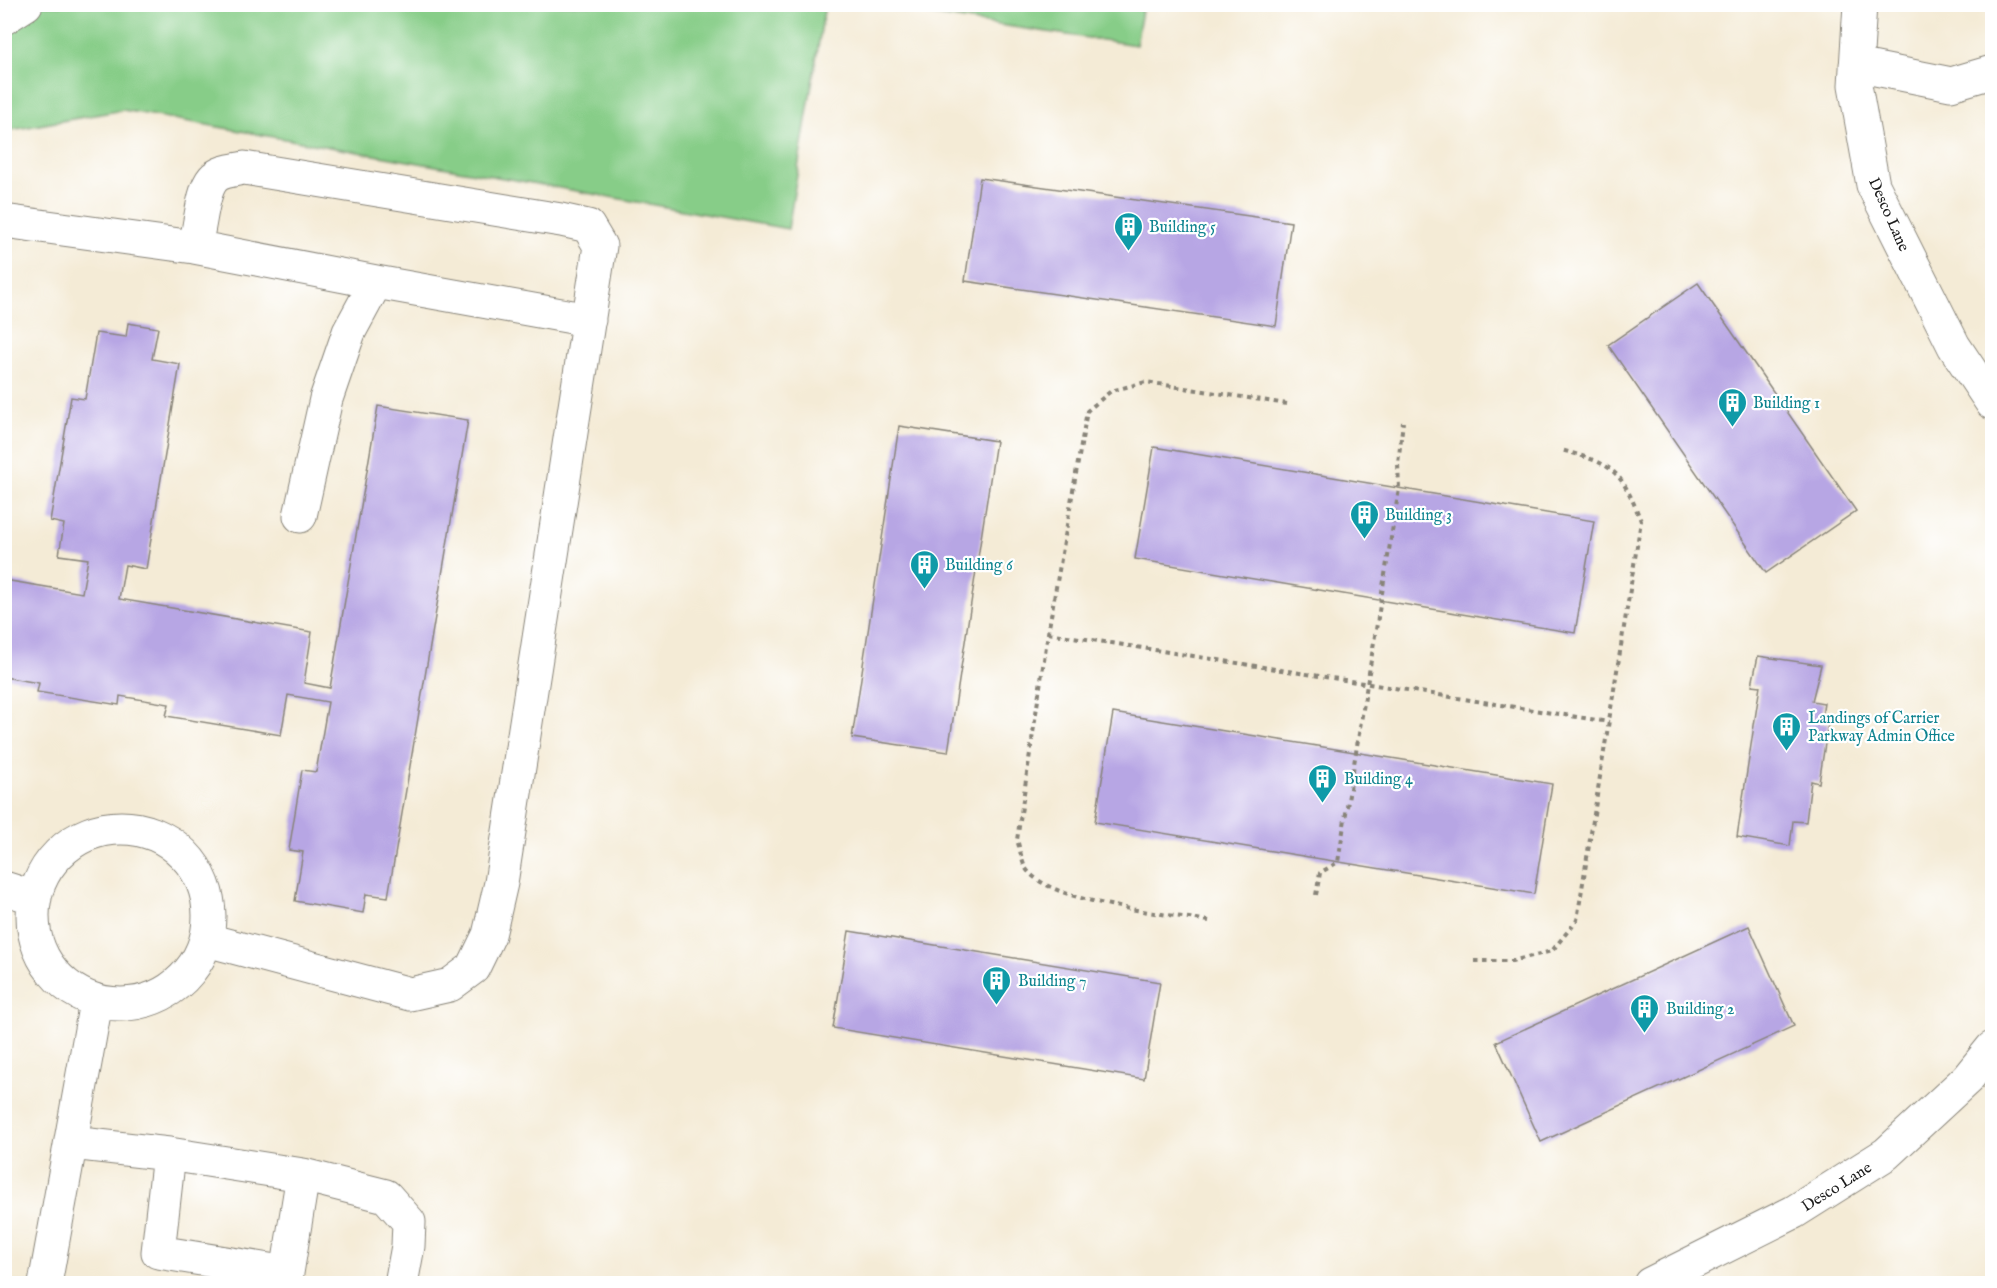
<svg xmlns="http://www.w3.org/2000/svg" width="1997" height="1288" font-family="'IM FELL English',serif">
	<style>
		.green { fill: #87cd88; stroke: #527452; stroke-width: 1.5 }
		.building { fill: #b7a6e4 }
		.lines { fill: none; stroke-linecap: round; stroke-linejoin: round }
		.minor-casing { stroke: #888479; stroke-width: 35 }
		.path { stroke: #888479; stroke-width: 4; stroke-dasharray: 4.5 4.5; stroke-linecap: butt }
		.minor { stroke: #fff; stroke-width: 33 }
		.labels { text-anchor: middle; stroke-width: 4.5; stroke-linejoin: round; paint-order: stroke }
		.street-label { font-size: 16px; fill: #1c1c1c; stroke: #fff }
		.culture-label { font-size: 16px; fill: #0d838f; stroke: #fff; text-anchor: start }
	</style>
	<rect width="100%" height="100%" fill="#fff"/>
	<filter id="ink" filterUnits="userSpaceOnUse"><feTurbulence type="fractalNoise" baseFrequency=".0167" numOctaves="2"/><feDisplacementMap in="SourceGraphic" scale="12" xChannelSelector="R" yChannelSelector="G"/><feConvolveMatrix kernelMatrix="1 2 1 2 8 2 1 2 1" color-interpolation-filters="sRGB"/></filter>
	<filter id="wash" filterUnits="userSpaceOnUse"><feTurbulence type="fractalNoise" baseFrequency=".008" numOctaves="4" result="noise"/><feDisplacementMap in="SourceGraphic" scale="24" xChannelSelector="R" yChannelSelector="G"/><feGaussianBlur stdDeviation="1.35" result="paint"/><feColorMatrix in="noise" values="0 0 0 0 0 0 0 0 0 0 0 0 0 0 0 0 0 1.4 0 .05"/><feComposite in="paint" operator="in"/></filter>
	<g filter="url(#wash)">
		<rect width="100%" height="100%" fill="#f4ebd6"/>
		<path class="green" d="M 5,5 L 825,5 L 788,229 L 123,110 L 5,131 Z
			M 863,5 L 1143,4 L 1143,5 L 1136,45 Z"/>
		<g id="blocks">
			<path class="building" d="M 980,178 L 1291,222 L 1276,326 L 965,281 Z
				M 1698,283 L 1856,511 L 1766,573 L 1608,345 Z
				M 128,323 L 158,328 L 152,359 L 180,364 L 146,569 L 125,565 L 119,599 L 312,632 L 304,683 L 330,688 L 378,406 L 468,420 L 388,897 L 366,894 L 363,913 L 295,901 L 303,852 L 289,850 L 302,770 L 316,772 L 328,702 L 288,695 L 281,735 L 166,716 L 169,704 L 120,696 L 119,705 L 37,692 L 39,683 L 4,677 L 4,580 L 82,593 L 88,559 L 59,555 L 64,524 L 50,521 L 71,397 L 85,399 L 96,333 L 126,337 Z
				M 899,426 L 996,441 L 948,752 L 852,738 Z
				M 1154,447 L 1594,521 L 1575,633 L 1135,559 Z
				M 1758,656 L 1821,665 L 1812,701 L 1824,703 L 1821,723 L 1828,724 L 1819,783 L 1811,781 L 1806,822 L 1793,821 L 1790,846 L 1737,837 L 1760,686 L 1752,685 Z
				M 1113,713 L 1552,784 L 1534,894 L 1095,822 Z
				M 1749,926 L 1794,1026 L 1541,1142 L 1496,1042 Z
				M 849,931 L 1160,982 L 1144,1079 L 833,1028 Z"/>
		</g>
	</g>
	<g filter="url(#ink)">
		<use href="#blocks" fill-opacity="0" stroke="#888479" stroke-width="1.5"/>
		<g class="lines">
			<defs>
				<path id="minor" d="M 1860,4 L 1855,85 L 1873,185 L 1954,346 L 1992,403
					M 4,18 L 26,4
					M 1856,65 L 1951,84 L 1992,72
					M 4,221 L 194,247 C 201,229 201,193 213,179 C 220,171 235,170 244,168 L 561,220 L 588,226 L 600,246 L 501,883 L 489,935 L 473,968 L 450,985 L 410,994 L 207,940
					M 194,247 L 376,282
					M 300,516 L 326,399 L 349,332 L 376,282 L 589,320
					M33 916a88 88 0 1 1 176 0a88 88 0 1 1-176 0Z
					M 4,888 L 35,898
					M 72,1143 L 169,1154 L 303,1175 L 386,1196 L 409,1222 L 408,1246 L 401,1284
					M 169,1154 L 158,1252 L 287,1273 L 303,1175
					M 45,1284 L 96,1002
					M 1650,1284 L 1794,1212 L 1886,1154 L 1967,1079 L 1992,1048"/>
			</defs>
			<use href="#minor" class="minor-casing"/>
			<path class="path" d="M 1048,633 L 1609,722
				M 1316,895 L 1320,873 L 1338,862 L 1399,489 L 1398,463 L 1403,422
				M 1209,921 C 1168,914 1045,903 1025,867 C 1021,859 1020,848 1017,840 L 1048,633 L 1087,411 L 1111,391 L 1146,382 L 1287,404
				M 1474,961 L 1512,961 L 1552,951 L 1577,920 L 1641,521 C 1621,470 1614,464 1561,450"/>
			<use href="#minor" class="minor"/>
		</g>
	</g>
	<defs>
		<symbol id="building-pin" viewBox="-11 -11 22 30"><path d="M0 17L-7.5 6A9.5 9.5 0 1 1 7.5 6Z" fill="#0f9aa8" stroke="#fff"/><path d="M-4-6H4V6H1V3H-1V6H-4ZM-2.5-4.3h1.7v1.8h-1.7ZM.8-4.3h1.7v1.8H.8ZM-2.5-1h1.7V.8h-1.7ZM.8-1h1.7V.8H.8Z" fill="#fff"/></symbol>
	</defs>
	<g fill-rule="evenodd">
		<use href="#building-pin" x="1112" y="210" width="33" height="45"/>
		<use href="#building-pin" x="1716" y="386" width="33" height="45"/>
		<use href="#building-pin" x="1348" y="498" width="33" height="45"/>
		<use href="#building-pin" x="908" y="548" width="33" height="45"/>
		<use href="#building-pin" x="1770" y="710" width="33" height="45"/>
		<use href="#building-pin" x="1306" y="762" width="33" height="45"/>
		<use href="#building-pin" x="980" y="964" width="33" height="45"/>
		<use href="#building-pin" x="1628" y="992" width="33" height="45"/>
	</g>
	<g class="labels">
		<g class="street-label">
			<text transform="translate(1890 214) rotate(66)" y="6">Desco Lane</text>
			<text transform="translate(1836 1186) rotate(-32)" y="6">Desco Lane</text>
		</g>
		<g class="culture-label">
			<text x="1149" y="232">Building 5</text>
			<text x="1753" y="408">Building 1</text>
			<text x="1385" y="520">Building 3</text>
			<text x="945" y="570">Building 6</text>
			<text x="1808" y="723">Landings of Carrier<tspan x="1808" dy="18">Parkway Admin Office</tspan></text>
			<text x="1344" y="784">Building 4</text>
			<text x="1018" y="986">Building 7</text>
			<text x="1666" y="1014">Building 2</text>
		</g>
	</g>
	<rect width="1997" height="1288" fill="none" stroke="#fff" stroke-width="24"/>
</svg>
